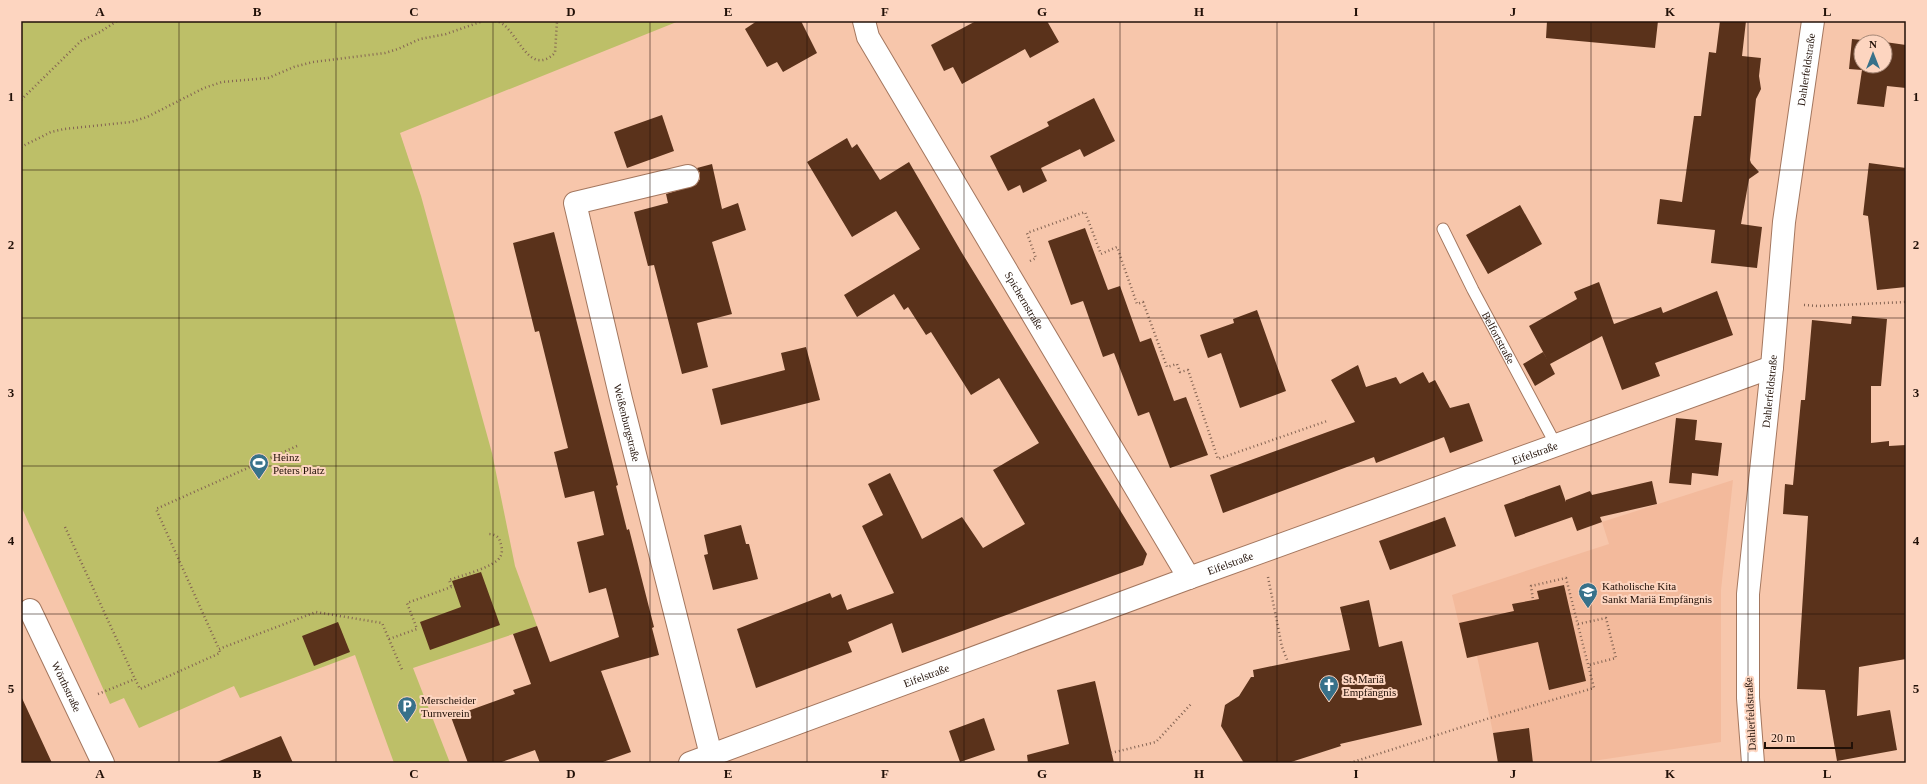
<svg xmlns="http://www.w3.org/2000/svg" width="1927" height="784" font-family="Georgia,serif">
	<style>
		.built { fill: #f3ba9c }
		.green { fill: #bdbf68 }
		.building { fill: #5a321b }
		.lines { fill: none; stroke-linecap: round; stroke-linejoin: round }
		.lane-casing { stroke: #a4775f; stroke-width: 13 }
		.street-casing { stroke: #a4775f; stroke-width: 24 }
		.path { stroke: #836352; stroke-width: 2.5; stroke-dasharray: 1 3; stroke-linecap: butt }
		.lane { stroke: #fff; stroke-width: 11 }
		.street { stroke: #fff; stroke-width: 22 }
		.grid { fill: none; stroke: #221108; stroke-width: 1; stroke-opacity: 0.55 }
		.labels { text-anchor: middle; stroke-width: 4; stroke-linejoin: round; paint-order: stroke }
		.street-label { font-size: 11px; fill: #221108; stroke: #fdd5c0 }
		.poi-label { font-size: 11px; fill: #221108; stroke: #fdd5c0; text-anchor: start }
		.neatline { fill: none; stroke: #221108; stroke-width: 1.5 }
		.grid-label { font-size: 13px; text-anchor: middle; font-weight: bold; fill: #221108 }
	</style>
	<rect width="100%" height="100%" fill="#f7c6ab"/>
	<path class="built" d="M 1733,480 L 1721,590 L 1721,742 L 1579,763 L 1533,763 L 1529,728 L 1493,733 L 1477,656 L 1467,658 L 1452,595 L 1609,544 L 1602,522 Z"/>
	<path class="green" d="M 21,21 L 679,21 L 400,133 L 421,196 L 492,453 L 515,566 L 537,626 L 413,668 L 450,763 L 394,763 L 355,655 L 240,698 L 234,686 L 139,728 L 124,698 L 110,704 L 21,506 Z"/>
	<path class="building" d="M 757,21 L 801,21 L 817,53 L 783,72 L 777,62 L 767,67 L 745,29 Z
		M 976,21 L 1047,21 L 1059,42 L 1030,58 L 1025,49 L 962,84 L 953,67 L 944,71 L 931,45 Z
		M 1547,21 L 1658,21 L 1655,48 L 1546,38 Z
		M 1720,21 L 1746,21 L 1742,56 L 1761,58 L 1759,76 L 1761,89 L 1756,99 L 1750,160 L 1751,163 L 1759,172 L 1749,179 L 1741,224 L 1762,227 L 1757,268 L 1711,263 L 1715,230 L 1657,224 L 1660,199 L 1682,202 L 1694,116 L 1701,116 L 1709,52 L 1716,53 Z
		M 1852,39 L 1883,42 L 1861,42 L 1861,66 L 1885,66 L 1885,42 L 1906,45 L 1906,88 L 1887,86 L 1884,107 L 1857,104 L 1862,70 L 1849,69 Z
		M 1094,98 L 1115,141 L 1084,157 L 1080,149 L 1041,168 L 1047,181 L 1023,193 L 1020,185 L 1008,191 L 990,156 L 1049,126 L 1047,122 Z
		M 662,115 L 674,151 L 627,168 L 614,132 Z
		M 847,138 L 852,148 L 857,144 L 880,180 L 909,162 L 962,253 L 1147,554 L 1143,565 L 902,653 L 892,623 L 848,642 L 852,652 L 756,688 L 737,629 L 830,593 L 832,598 L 841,594 L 847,610 L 894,593 L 862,526 L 883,515 L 868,484 L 890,473 L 922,539 L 962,517 L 983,548 L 1025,524 L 993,470 L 1039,443 L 999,378 L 971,395 L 931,332 L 926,335 L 908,307 L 904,310 L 894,294 L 857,317 L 844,295 L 920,249 L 896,211 L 852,237 L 807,162 Z
		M 1869,163 L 1906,168 L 1906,287 L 1877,290 L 1868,216 L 1863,215 Z
		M 712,164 L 722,209 L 738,203 L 746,230 L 712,242 L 732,314 L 697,323 L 708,367 L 682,374 L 654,265 L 648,266 L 634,212 L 668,203 L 666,194 L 696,185 L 700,179 L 700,173 L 697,168 Z
		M 1520,205 L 1542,244 L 1488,274 L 1466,235 Z
		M 1085,228 L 1108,290 L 1120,286 L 1140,342 L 1151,338 L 1174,401 L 1186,397 L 1208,455 L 1170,468 L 1149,412 L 1138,416 L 1114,353 L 1103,357 L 1083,301 L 1071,305 L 1048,241 Z
		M 554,232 L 618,485 L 616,486 L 627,530 L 629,529 L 654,627 L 652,628 L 659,655 L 601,671 L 631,752 L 600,763 L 540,763 L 535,750 L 499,763 L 468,763 L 451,717 L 515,694 L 513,690 L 531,684 L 513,634 L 537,626 L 550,662 L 619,637 L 606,588 L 589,593 L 577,542 L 604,535 L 594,491 L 565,498 L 554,452 L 568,448 L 539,331 L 535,332 L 513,243 Z
		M 1599,282 L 1614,324 L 1661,307 L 1663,313 L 1717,291 L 1733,335 L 1655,363 L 1660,376 L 1622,390 L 1602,336 L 1550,364 L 1555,374 L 1535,386 L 1523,364 L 1543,352 L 1548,361 L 1529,326 L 1577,299 L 1574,292 Z
		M 1257,310 L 1286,391 L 1240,408 L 1221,353 L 1208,358 L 1200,335 L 1234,323 L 1233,319 Z
		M 1852,316 L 1887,319 L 1881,386 L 1871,386 L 1871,443 L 1889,441 L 1889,446 L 1906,445 L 1906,659 L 1859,667 L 1857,716 L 1890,710 L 1897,750 L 1837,761 L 1825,690 L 1797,689 L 1808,516 L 1783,514 L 1785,484 L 1793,485 L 1801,400 L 1805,400 L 1812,320 L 1851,324 Z
		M 806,347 L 820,400 L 721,425 L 712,389 L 785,370 L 781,353 Z
		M 1358,365 L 1366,387 L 1396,377 L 1400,384 L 1423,372 L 1429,383 L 1435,380 L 1450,408 L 1469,403 L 1483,441 L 1450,453 L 1444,437 L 1376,463 L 1374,457 L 1223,513 L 1210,475 L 1355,422 L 1331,380 Z
		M 1676,418 L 1697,420 L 1695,440 L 1722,443 L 1718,476 L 1692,473 L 1691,485 L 1669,483 Z
		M 1652,481 L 1657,504 L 1600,517 L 1602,522 L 1577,531 L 1572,517 L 1515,537 L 1504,505 L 1560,485 L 1566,502 L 1566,500 L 1590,491 L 1592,495 Z
		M 1445,517 L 1456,546 L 1390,570 L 1379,541 Z
		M 741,525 L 746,544 L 749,544 L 758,579 L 713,590 L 704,555 L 708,554 L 704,535 Z
		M 481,572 L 500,625 L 430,650 L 420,622 L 461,607 L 452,581 Z
		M 1564,585 L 1586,681 L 1549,690 L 1538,642 L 1467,658 L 1459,623 L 1514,611 L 1512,604 L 1539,599 L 1537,591 Z
		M 1369,600 L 1379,647 L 1402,641 L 1422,725 L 1340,744 L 1341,746 L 1288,763 L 1244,763 L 1221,726 L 1225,705 L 1239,696 L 1251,677 L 1254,677 L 1253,670 L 1350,650 L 1340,607 Z
		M 338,622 L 350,652 L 314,666 L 302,636 Z
		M 1095,681 L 1114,763 L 1028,763 L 1027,755 L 1069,744 L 1057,690 Z
		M 21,696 L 52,763 L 21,763 Z
		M 984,718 L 995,750 L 960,762 L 949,731 Z
		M 1529,728 L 1533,763 L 1498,763 L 1493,733 Z
		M 281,736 L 293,763 L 217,763 L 217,762 Z"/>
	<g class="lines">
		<defs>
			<g id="lane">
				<path id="s1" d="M 1443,229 L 1473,290 L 1556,445"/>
			</g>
			<g id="street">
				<path id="s2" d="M 864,21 L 868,37 L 1189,578"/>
				<path id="s3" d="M 688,176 L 575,203 L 621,399 L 711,755"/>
				<path id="s4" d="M 30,610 L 103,763"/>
				<path id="s5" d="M 690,763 L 1189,578 L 1772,367"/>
				<path id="s6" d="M 1753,763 L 1748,698 L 1748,594 L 1772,367 L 1784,222 L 1813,21"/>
			</g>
		</defs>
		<use href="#lane" class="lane-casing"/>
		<use href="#street" class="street-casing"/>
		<path class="path" d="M 495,21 C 517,23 526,80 555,53 L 557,21
			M 21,100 L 81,41 L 100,32 L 117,21
			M 21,147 L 51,132 L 64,129 L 131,122 L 147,117 L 204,88 L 222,82 L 268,78 L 294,67 L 313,62 L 385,53 L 398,49 L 420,39 L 446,34 L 483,21
			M 1030,261 L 1036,258 L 1027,233 L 1085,212 L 1101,254 L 1117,247 L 1137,304 L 1143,302 L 1167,367 L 1177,364 L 1180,372 L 1188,370 L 1218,459 L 1327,421
			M 1804,305 L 1818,306 L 1906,302
			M 297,446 L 156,509 L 219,649 L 316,612 L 382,623 L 403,672
			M 65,527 L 135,679
			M 1268,577 L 1282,647 L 1288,662
			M 451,586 L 449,580 C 460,576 495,567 500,557 C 503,553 502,546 500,542 C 499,536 494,534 488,534
			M 1578,624 L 1606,618 L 1616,658 L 1589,665
			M 389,639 L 417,629 L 407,603 L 454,586
			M 98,694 L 135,679 L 140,689 L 220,653 L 219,649
			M 1111,753 L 1156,742 L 1191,704
			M 1350,763 L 1490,718 L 1594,688 L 1566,578 L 1531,586 L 1533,600"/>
		<use href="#lane" class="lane"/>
		<use href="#street" class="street"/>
	</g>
	<path class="grid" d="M 179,21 L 179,763M 336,21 L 336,763M 493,21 L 493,763M 650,21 L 650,763M 807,21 L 807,763M 964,21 L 964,763M 1120,21 L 1120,763M 1277,21 L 1277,763M 1434,21 L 1434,763M 1591,21 L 1591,763M 1748,21 L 1748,763M 21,170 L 1906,170M 21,318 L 1906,318M 21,466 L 1906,466M 21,614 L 1906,614"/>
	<defs>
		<symbol id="stadium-pin" viewBox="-11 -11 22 30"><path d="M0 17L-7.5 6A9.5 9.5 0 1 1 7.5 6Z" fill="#38718a" stroke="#fdd5c0"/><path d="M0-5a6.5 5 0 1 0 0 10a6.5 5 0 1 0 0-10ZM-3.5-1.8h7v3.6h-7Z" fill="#fff"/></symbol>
		<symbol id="school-pin" viewBox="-11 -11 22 30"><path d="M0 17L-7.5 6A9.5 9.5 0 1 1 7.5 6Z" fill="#38718a" stroke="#fdd5c0"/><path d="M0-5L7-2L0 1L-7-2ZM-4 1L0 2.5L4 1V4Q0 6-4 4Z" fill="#fff"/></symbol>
		<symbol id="church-pin" viewBox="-11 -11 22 30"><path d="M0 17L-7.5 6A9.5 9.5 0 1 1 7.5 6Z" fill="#38718a" stroke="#fdd5c0"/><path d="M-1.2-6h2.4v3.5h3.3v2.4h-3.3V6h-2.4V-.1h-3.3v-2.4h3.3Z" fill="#fff"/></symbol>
		<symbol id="parking-pin" viewBox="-11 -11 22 30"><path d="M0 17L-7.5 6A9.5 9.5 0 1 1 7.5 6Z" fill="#38718a" stroke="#fdd5c0"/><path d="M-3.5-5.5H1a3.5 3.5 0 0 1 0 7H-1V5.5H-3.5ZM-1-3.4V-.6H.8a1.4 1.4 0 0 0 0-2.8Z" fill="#fff"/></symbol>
	</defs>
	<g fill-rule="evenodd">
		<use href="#stadium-pin" x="248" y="452" width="22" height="30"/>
		<use href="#school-pin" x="1577" y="581" width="22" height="30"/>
		<use href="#church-pin" x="1318" y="674" width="22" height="30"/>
		<use href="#parking-pin" x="396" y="695" width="22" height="30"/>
	</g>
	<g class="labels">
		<g class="street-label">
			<text dy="4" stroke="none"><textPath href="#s6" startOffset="697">Dahlerfeldstraße</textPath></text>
			<text dy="4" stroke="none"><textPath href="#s2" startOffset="323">Spichernstraße</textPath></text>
			<text dy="4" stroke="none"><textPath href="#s1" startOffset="122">Belfortstraße</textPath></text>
			<text dy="4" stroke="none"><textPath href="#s6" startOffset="373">Dahlerfeldstraße</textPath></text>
			<text dy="4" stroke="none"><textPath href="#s3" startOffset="342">Weißenburgstraße</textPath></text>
			<text dy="4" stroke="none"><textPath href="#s5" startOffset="900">Eifelstraße</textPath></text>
			<text dy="4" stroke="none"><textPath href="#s5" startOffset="576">Eifelstraße</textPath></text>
			<text dy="4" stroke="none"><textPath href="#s5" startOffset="252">Eifelstraße</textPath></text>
			<text dy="4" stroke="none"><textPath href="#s4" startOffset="85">Wörthstraße</textPath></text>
			<text transform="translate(1750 714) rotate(-93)" y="4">Dahlerfeldstraße</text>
		</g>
		<g class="poi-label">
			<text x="273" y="461">Heinz<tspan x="273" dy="13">Peters Platz</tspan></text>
			<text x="1602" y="590">Katholische Kita<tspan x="1602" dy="13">Sankt Mariä Empfängnis</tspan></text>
			<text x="1343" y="683">St. Mariä<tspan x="1343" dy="13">Empfängnis</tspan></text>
			<text x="421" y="704">Merscheider<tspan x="421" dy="13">Turnverein</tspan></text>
		</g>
	</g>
	<rect width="1927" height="784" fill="none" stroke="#fdd5c0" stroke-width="44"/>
	<g transform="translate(1873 54)"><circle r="19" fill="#fdd5c0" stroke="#a58776"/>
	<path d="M0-3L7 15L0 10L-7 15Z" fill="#38718a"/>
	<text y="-6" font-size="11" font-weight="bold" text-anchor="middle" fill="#221108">N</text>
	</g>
	<path d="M1765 742v6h87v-6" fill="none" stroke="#221108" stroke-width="2"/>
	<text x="1771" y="742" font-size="12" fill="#221108" stroke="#fdd5c0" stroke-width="3" paint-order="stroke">20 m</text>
	<rect x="22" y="22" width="1883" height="740" class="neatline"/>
	<g class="grid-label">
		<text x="100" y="16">A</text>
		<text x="257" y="16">B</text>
		<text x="414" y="16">C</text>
		<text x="571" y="16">D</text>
		<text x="728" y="16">E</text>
		<text x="885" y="16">F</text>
		<text x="1042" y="16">G</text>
		<text x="1199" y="16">H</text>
		<text x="1356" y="16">I</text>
		<text x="1513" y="16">J</text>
		<text x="1670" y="16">K</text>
		<text x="1827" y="16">L</text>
		<text x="11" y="101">1</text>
		<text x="1916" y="101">1</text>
		<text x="11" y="249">2</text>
		<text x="1916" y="249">2</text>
		<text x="11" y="397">3</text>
		<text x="1916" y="397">3</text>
		<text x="11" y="545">4</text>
		<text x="1916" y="545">4</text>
		<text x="11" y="693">5</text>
		<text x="1916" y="693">5</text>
		<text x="100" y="778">A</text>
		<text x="257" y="778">B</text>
		<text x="414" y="778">C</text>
		<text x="571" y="778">D</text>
		<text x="728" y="778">E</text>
		<text x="885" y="778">F</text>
		<text x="1042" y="778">G</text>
		<text x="1199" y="778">H</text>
		<text x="1356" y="778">I</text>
		<text x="1513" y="778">J</text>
		<text x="1670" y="778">K</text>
		<text x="1827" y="778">L</text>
	</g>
</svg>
